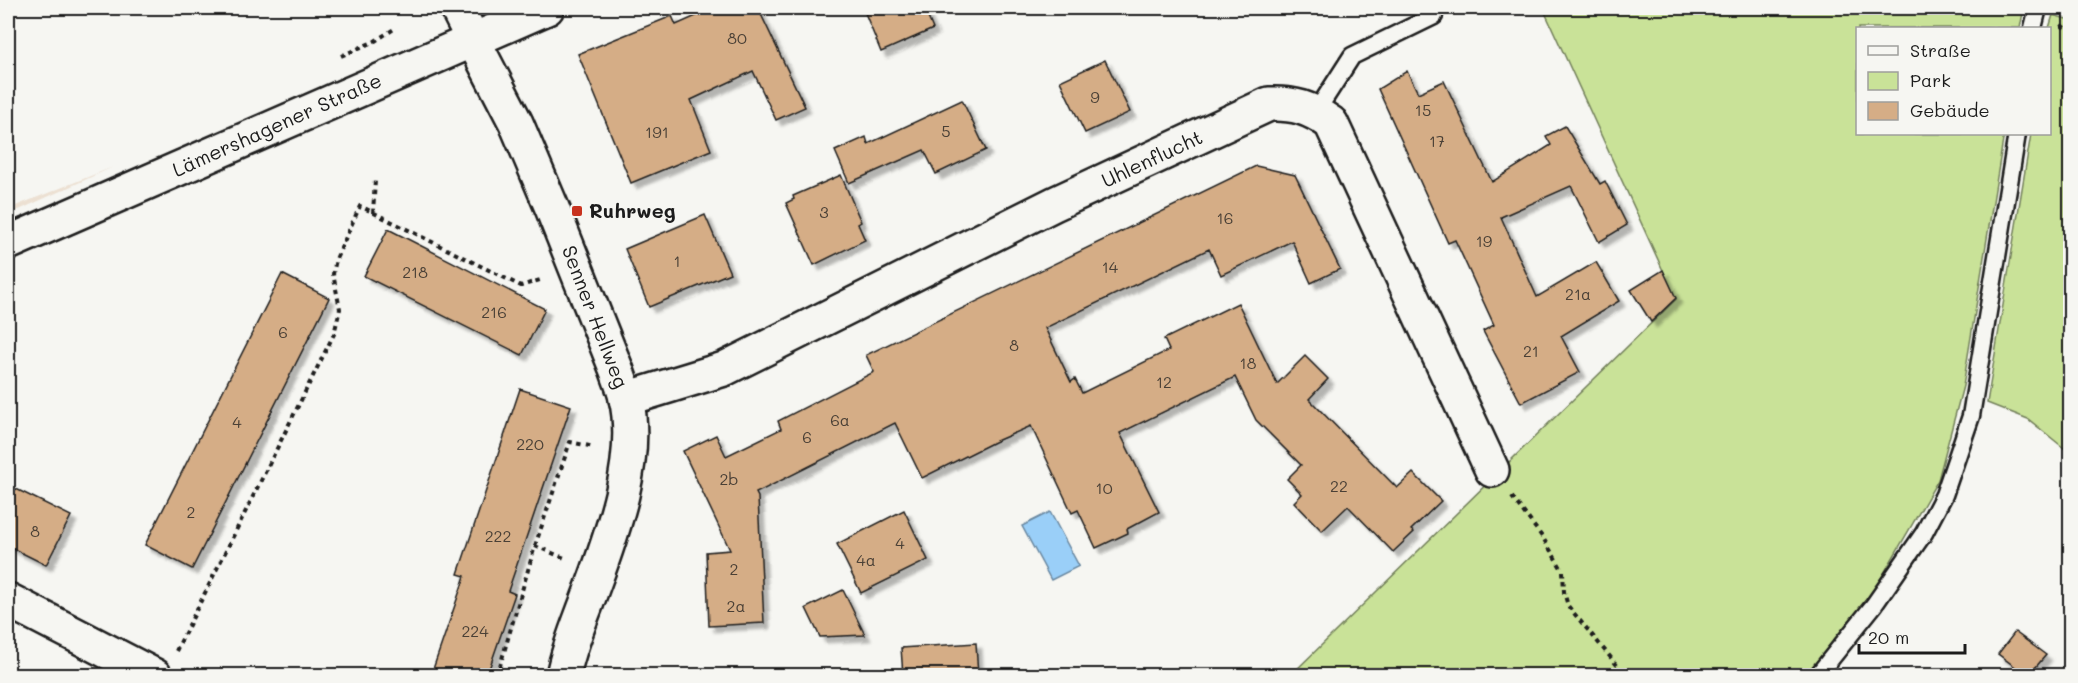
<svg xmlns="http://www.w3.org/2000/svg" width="2078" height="683" viewBox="0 0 2078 683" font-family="Mali,sans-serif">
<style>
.built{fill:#ece0d2}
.green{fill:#c9e298;stroke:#727f5a;stroke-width:1.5}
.water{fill:#9acff8;stroke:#6887a0;stroke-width:1.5}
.building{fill:#d5ad86;stroke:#1c1c1c;stroke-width:1.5;filter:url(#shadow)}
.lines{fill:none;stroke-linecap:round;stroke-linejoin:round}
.lane-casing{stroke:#1c1c1c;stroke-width:21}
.street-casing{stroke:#1c1c1c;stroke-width:38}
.secondary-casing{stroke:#1c1c1c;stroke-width:38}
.path{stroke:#1c1c1c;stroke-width:4;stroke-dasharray:4.5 4.5;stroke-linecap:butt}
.lane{stroke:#f6f6f2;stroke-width:16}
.street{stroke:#f6f6f2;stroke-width:33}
.secondary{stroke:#f6f6f2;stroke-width:33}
.poi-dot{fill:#c8321e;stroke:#f6f6f2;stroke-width:2}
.labels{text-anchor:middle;stroke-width:5;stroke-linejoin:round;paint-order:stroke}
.number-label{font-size:16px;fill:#4a4036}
.street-label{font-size:20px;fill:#1c1c1c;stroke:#f6f6f2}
.poi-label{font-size:20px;font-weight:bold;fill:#1c1c1c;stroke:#f6f6f2;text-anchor:start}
</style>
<defs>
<filter id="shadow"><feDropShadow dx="5.5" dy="5.5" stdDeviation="1.5" flood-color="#0004"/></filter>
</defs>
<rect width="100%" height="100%" fill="#f6f6f2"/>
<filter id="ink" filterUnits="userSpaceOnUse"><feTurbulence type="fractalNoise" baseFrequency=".0167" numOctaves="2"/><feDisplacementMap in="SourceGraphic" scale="12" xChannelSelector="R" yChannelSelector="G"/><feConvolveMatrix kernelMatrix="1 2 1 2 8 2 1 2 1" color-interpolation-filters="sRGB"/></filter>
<g filter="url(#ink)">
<path class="built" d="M113,167L8,215V209Z"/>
<g class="green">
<path d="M1543,8H2024L2020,28H1858V134H2004L1963,386L1938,480L1869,599L1810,675L1290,676L1676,299Z"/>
<path d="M2053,15L2070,20V453L2028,419L1987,403L2031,134H2050L2049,28Z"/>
</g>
<path class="water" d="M1050,512L1079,566L1051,580L1022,526Z"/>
<g class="building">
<path d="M714,8H758L805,107L776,120L753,71L691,100L711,150L631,183L578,54L672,16L676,25Z"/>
<path d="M863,8H924L933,29L881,52Z"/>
<path d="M1105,60L1130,112L1085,133L1060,81Z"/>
<path d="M1407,71L1418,93L1444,81L1492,182L1551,145L1546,136L1565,126L1600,184L1605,181L1627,225L1599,242L1571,186L1501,217L1537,297L1596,262L1619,301L1561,336L1580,372L1521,403L1483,331L1494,325L1455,240L1448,243L1378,89Z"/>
<path d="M962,100L986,150L936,174L924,150L849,183L835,151L866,137L868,144Z"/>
<path d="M1256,166L1295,175L1340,269L1311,283L1292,241L1221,275L1209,249L1045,328L1071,382L1075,379L1082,393L1169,350L1164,339L1238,303L1277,384L1305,356L1328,379L1309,399L1397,488L1413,473L1441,501L1411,530L1414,532L1393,552L1348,506L1322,531L1294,502L1302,494L1287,479L1301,465L1256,420L1235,377L1120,433L1159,512L1127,529L1128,533L1096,548L1078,510L1072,513L1031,426L994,442L922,478L895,423L756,493L758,497L764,623L709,626L706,552L730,550L683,451L716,435L726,456L781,429L778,421L874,372L866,355Z"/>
<path d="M841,175L861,222L858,224L865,240L814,265L786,203L794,199L793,196Z"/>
<path d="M705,215L730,273L649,307L625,249Z"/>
<path d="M388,229L545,309L522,355L364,276Z"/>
<path d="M1663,270L1676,298L1651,322L1631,290Z"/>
<path d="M282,274L329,298L192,569L145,545Z"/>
<path d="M520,389L571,406L508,591L515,594L487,675H431L465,576L458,574Z"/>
<path d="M8,485L71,516L46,565L8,546Z"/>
<path d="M904,510L928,560L861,593L837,544Z"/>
<path d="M843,590L865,635L820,637L806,608Z"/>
<path d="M2015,632L2046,655L2029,675H2026L1998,654Z"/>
<path d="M976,643L978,675H903L901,648Z"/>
</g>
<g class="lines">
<g class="lane-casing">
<g id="lane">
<path d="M2033,28L2038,8"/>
<path d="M1316,112L1352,56L1434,16"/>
<path d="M1817,676L1874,605L1924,533L1944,495L1971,416L2017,134"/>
</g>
</g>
<g class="street-casing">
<g id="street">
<path d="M457,8L473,40"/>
<path d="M626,399L724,369L1054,204L1269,104C1294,103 1310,108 1331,123L1492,470"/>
<path d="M8,600L155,676"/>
</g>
</g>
<g class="secondary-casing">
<g id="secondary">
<path d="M473,40L516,123L552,208L617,371C620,380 624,389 626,398C641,462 609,542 587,602C578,626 568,650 563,676"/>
<path d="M8,243L547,8"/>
</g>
</g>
<g class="path">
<path d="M2061,25L2070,32"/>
<path d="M341,56L375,41L394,29"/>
<path d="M373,213L375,180"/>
<path d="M1512,497L1543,538L1563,571L1564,592L1568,606L1626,676"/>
<path d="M535,546L570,442L594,447"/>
<path d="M176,651L334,334L340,309L333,274L336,259L360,206L521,286L543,279"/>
<path d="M497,676L535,546L567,559"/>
</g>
<use href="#lane" class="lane"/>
<use href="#street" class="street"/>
<use href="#secondary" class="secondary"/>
</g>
</g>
<rect class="poi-dot" x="571" y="205" width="12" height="12" rx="3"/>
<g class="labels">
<g class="number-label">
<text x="737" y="44">80</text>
<text x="1095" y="103">9</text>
<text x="1423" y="116">15</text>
<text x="946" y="137">5</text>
<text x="657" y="138">191</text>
<text x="1437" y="147">17</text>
<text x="824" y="218">3</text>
<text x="1225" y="224">16</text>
<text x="1484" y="247">19</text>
<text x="677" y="267">1</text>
<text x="1110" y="273">14</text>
<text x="415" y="278">218</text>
<text x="1578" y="300">21a</text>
<text x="494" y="318">216</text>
<text x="283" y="338">6</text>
<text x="1014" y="351">8</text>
<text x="1531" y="357">21</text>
<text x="1248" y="369">18</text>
<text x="1164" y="388">12</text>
<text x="840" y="426">6a</text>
<text x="237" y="428">4</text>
<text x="807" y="443">6</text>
<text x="530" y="450">220</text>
<text x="729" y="485">2b</text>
<text x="1339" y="492">22</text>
<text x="1104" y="494">10</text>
<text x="191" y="518">2</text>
<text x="35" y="537">8</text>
<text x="498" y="542">222</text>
<text x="900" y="549">4</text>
<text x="866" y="566">4a</text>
<text x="734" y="575">2</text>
<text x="736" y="612">2a</text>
<text x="475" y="637">224</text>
</g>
<g class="street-label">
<text transform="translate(277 125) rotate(-24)" y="7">Lämershagener Straße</text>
<text transform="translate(1152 159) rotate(-25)" y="7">Uhlenflucht</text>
<text transform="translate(595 317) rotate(69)" y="7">Senner Hellweg</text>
</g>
<g class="poi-label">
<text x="589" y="218">Ruhrweg</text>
</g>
</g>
<rect width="2078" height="683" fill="none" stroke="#f6f6f2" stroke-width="30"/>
<rect x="15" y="15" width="2048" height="653" fill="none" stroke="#1c1c1c" stroke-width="2" filter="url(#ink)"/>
<rect x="1856" y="27" width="195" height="108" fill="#f6f6f2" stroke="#9f9f9c" stroke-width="1.5"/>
<rect x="1868" y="46" width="30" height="9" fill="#f6f6f2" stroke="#9f9f9c" stroke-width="1.5"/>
<text x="1910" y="57" font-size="18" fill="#1c1c1c">Straße</text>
<rect x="1868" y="72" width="30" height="18" fill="#c9e298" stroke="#9f9f9c" stroke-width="1.5"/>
<text x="1910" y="87" font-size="18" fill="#1c1c1c">Park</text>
<rect x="1868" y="102" width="30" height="18" fill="#d5ad86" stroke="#9f9f9c" stroke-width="1.5"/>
<text x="1910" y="117" font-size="18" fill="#1c1c1c">Gebäude</text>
<path d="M1859 644v9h106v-9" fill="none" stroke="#1c1c1c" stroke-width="3"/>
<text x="1868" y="644" font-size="18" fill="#1c1c1c" stroke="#f6f6f2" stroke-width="4.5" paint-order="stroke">20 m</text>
</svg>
